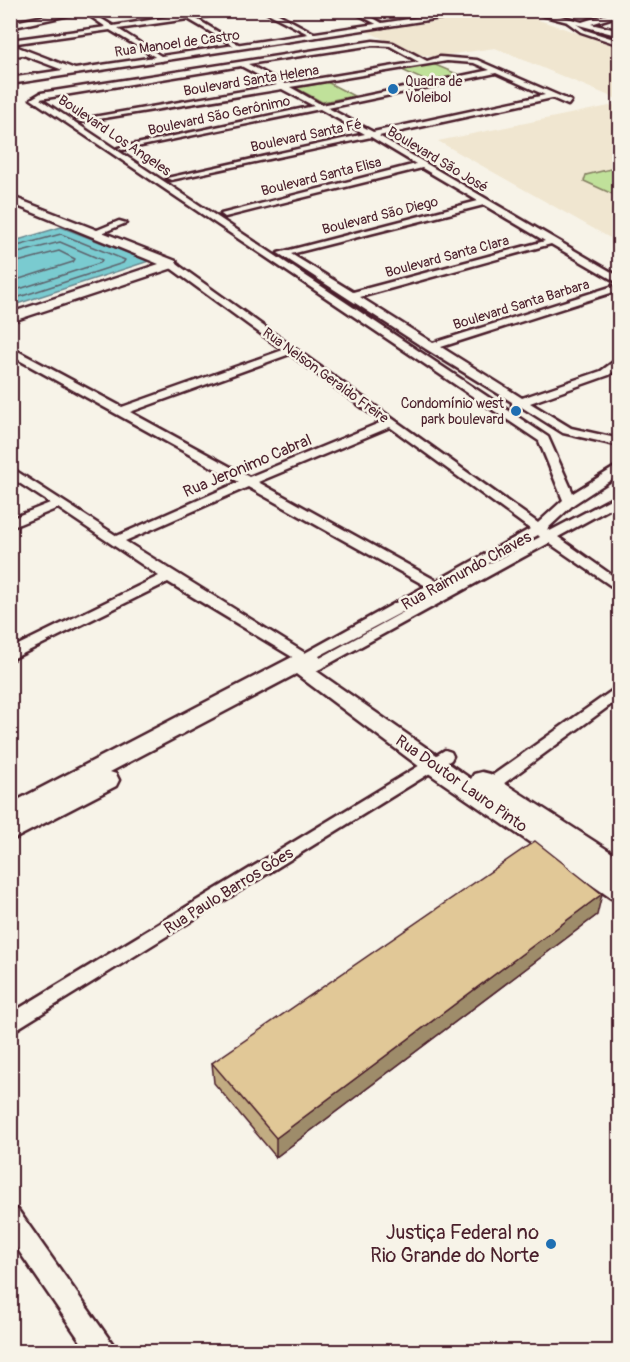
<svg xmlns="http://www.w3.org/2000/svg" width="630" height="1362" viewBox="0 0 630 1362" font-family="Pangolin,sans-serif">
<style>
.built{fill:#f0e6d0}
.green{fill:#c0e19a;stroke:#858062;stroke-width:1.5}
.water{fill:#7acbd0;stroke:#67868e;stroke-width:1.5}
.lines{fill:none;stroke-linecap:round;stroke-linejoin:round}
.shore{stroke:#5d646d;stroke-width:1.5}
.street-casing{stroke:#4a1f2b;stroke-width:5}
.secondary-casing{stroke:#4a1f2b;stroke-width:5}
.street{fill:#f7f3e8;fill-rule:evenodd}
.secondary{fill:#f7f3e8;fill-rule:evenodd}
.wall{fill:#c2ac82;stroke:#4a1f2b;stroke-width:1.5}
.shaded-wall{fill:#9e8c6a;stroke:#4a1f2b;stroke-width:1.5}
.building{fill:#e1c897;stroke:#4a1f2b;stroke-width:1.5}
.poi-dot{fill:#1f6fb2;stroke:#f7f3e8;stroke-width:2}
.labels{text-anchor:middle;stroke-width:5;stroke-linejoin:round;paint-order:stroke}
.far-street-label{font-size:14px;fill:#4a1f2b;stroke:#f7f3e8}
.far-poi-label{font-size:14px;fill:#4a1f2b;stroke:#f7f3e8;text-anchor:start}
.street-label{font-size:16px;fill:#4a1f2b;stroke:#f7f3e8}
.near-poi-label{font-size:20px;fill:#4a1f2b;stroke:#f7f3e8;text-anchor:end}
</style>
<rect width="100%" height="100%" fill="#f7f3e8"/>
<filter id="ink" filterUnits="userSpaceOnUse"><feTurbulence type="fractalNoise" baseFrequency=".0167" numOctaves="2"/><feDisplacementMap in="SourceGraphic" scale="12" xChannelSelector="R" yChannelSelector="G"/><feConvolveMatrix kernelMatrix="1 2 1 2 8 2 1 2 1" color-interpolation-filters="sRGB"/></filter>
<g filter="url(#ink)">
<g class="built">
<path d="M512,11L619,47V100L495,48L432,57L412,53L367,31Z"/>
<path d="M619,104V243L438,141Z"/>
</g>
<g class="green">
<path d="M433,64L462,76L430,83L402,70Z"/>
<path d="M327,82L354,96L322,102L296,88Z"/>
<path d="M619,167V197L584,181L586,175Z"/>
</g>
<path class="water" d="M61,227L149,261L11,306V242Z"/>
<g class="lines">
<g class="shore">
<path d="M10,248L61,234L125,260L123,263L10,300"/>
<path d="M10,255L60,242L102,260L100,263L10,292"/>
<path d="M10,264L59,251L75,259L73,262L10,282"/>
</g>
<g class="street-casing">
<g id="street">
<path d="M81,10H87L113,26L187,14L244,10L195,18L243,47L238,48L188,19L118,29L164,58L162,61L110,30L10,44V40L106,27Z"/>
<path d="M262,10H271L319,36L314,37Z"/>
<path d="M350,10H359L387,26L382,27Z"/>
<path d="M569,19L585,30L620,41V45L581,32L567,22Z"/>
<path d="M373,41L393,43L427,61L440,57L477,60L571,101L568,105L552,98L379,136L620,277V284L551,244L360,297L433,343L620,284V290L441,347L522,398L601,371L620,357V366L609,375L530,403L571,428L620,439V446L563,433L520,406H512V402L426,349L278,253L478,201L422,168L225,217L221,214L416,164L371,137L171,180L167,178L365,134L320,109L122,150L118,148L314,106L282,89L80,122L76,120L277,85L241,66L40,99L548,437L573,493L620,464V474L574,504L547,529L550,531L620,494V503L558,537L620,581V592L549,543L316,671L309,666L311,663L438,593L304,664L168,582L10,660V649L159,576L58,508L10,528V519L50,503L10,477V467L117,536L239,482L10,355V347L122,407L283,350L168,266V262H174L538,523L563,500L539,441L31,99L41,93ZM373,45L390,46L419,62L285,84L248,64ZM447,61L474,63L490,70L322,105L290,87ZM496,73L545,95L373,132L328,108ZM484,205L545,241L353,292L291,254ZM290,354L382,422L249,477L130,412ZM390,427L530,529L437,581L258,482ZM248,487L426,586L305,653L125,541ZM538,535L540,537L447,586Z"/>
<path d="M27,52V54L10,57V53Z"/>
<path d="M119,221L126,223L97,235L90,233Z"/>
<path d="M620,685V698L488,795H476L474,791L476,787Z"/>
<path d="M445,750L451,752L453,756L451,760L10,1033V1014Z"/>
<path d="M10,1207L18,1210L112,1343L115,1352H88L10,1238Z"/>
</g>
</g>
<g class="secondary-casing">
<g id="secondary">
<path d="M73,10H92L10,28V23Z"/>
<path d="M469,10H493L10,84V78L63,70L10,50V44L75,69Z"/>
<path d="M523,10H539L582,22L620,10V15L591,24L620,31V36Z"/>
<path d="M10,196L176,261L178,264L176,267L10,322V313L159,264L10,203Z"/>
<path d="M300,653L318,655L325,663L322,668L315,670L471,779L474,774L482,772L490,774L620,858V901L611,898L424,770L296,674L110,772L116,774L119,780L116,786L10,841V804Z"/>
</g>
</g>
<use href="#street" class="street"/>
<use href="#secondary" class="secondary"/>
</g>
<path class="wall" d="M597,915L276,1157L214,1083L212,1063Z"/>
<path class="shaded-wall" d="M602,894L597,915L276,1157V1138Z"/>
<path class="building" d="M535,841L602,894L276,1138L212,1063Z"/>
</g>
<g class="poi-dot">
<circle cx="393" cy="89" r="6"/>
<circle cx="516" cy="411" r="6"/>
<circle cx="551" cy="1244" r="6"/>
</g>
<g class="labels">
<g class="far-street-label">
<text transform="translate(177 43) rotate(-8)" y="5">Rua Manoel de Castro</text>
<text transform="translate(251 80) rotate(-9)" y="5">Boulevard Santa Helena</text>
<text transform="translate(219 115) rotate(-12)" y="5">Boulevard São Gerônimo</text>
<text transform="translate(115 135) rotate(34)" y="5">Boulevard Los Angeles</text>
<text transform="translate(306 135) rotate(-12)" y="5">Boulevard Santa Fé</text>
<text transform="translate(438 159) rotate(31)" y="5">Boulevard São José</text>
<text transform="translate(321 176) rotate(-14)" y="5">Boulevard Santa Elisa</text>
<text transform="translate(380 215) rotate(-14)" y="5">Boulevard São Diego</text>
<text transform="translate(447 256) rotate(-15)" y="5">Boulevard Santa Clara</text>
<text transform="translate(521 304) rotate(-17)" y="5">Boulevard Santa Barbara</text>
<text transform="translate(326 375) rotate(36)" y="5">Rua Nelson Geraldo Freire</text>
</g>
<g class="far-poi-label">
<text x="405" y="86">Quadra de<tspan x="405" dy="16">Voleibol</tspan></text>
<text x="504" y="408" text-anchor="end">Condomínio west<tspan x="504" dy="16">park boulevard</tspan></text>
</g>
<g class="street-label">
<text transform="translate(247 465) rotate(-23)" y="6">Rua Jeronimo Cabral</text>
<text transform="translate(466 570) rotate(-29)" y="6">Rua Raimundo Chaves</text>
<text transform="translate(462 783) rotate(35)" y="6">Rua Doutor Lauro Pinto</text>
<text transform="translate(228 890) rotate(-32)" y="6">Rua Paulo Barros Góes</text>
</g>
<g class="near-poi-label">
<text x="539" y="1239">Justiça Federal no<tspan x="539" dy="23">Rio Grande do Norte</tspan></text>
</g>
</g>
<rect width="630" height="1362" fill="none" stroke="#f7f3e8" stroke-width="36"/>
<rect x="18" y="18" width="594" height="1326" fill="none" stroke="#4a1f2b" stroke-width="2" filter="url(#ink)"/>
</svg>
